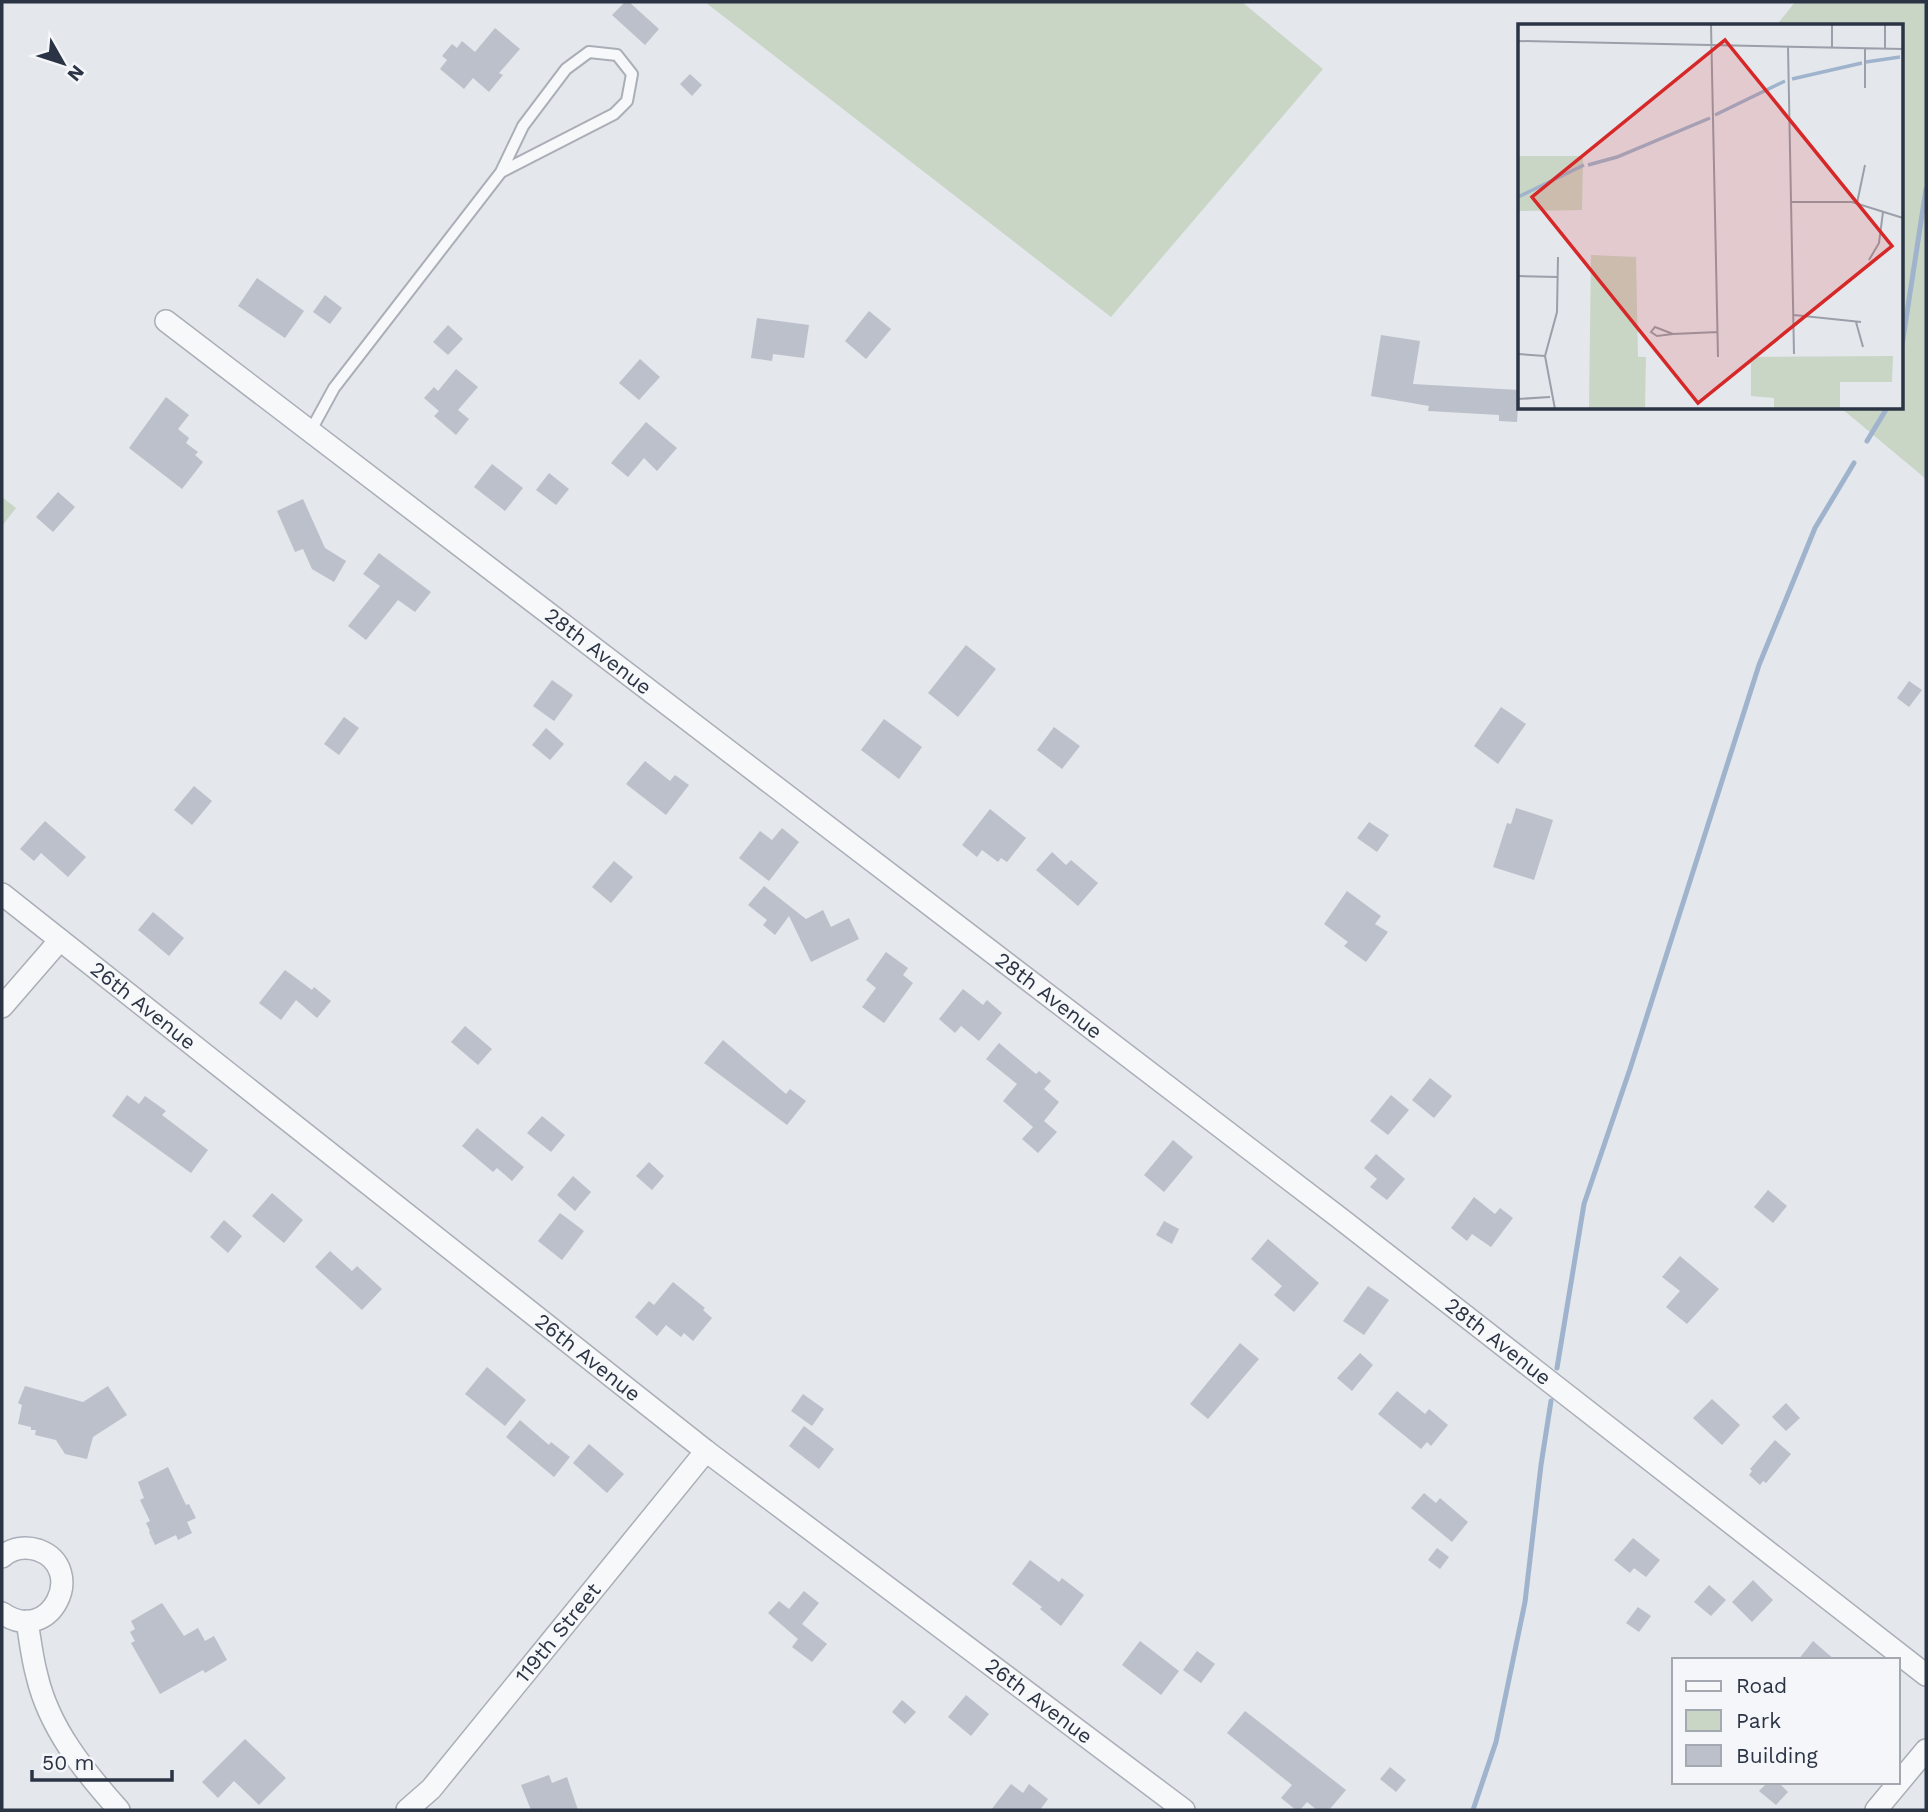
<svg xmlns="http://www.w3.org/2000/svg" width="1928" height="1812" viewBox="0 0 1928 1812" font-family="'Work Sans',sans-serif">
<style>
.green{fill:#c9d6c5}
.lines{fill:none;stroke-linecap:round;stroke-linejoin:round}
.stream{stroke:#9fb4cc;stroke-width:5}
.building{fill:#bbc0ca}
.lane-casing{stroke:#a9aeb7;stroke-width:14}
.street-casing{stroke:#a9aeb7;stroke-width:24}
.lane{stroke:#f7f8fa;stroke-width:10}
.street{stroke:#f7f8fa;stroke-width:21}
.labels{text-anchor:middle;stroke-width:5;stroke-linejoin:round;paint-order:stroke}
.street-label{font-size:21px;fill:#2b3445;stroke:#f4f6f9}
.inset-river{fill:none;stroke:#9fb4cc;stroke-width:3.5}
.inset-road{fill:none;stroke:#9a9fa9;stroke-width:2}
.view{fill:#d62828;fill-opacity:0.15;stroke:#d62828;stroke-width:3.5}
.inset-edge{fill:none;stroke:#2b3445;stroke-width:3.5}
</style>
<rect width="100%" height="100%" fill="#e4e7ec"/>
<g class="green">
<path d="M705,2H1242L1323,69L1111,317Z"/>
<path d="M1795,2H1926V479L1841,408H1902V26H1776Z"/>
<path d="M2,497L16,508L2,526Z"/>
</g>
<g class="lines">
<g class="stream">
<path d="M1902,345L1926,189"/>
<path d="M1867,441L1887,408"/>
<path d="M1557,1368L1584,1204L1630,1069L1759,665L1815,528L1854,463"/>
<path d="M1473,1810L1496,1742L1525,1602L1541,1465L1551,1401"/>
</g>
</g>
<g class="building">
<path d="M625,2H629L659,29L645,45L612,15Z"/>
<path d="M495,28L520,49L499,73L503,75L489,92L473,78L464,89L440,69L447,60L442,56L452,44L457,48L462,41L475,52Z"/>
<path d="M690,74L702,85L692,96L680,84Z"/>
<path d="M257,278L304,311L285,338L238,306Z"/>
<path d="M325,295L342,308L330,324L313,312Z"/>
<path d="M869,311L891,329L866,359L845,341Z"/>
<path d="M757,318L809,325L804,358L773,354L772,361L751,358Z"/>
<path d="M448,325L463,339L448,355L433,342Z"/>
<path d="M1381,335L1420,341L1413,384L1519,390L1517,422L1499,421V415L1428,411L1429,406L1371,396Z"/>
<path d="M640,359L660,377L639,400L619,383Z"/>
<path d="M456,369L478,387L458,410L469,419L456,435L434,416L439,411L424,398L434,387L438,391Z"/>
<path d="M166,397L189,415L178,429L189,438L186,443L198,452L195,455L203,462L182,489L129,448Z"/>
<path d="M646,422L677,448L657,471L644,458L628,477L611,463Z"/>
<path d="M492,464L523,488L505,511L474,487Z"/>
<path d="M549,473L569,489L556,505L536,490Z"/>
<path d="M58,492L75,507L53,532L36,517Z"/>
<path d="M303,499L325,548L346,561L334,582L312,569L303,549L295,552L277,511Z"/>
<path d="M379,553L431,592L415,612L398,600L366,640L348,626L380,586L363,574Z"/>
<path d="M966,645L996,669L958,717L928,693Z"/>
<path d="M552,680L573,695L554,721L533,706Z"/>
<path d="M1909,681L1922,690L1909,707L1897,698Z"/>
<path d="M1501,707L1526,724L1498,764L1474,746Z"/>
<path d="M344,717L359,728L339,755L324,744Z"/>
<path d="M884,719L922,747L899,779L861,750Z"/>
<path d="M1054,727L1080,746L1062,769L1037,750Z"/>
<path d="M546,728L564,744L550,760L532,745Z"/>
<path d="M645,761L670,781L675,775L689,785L666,815L626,784Z"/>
<path d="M194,786L212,801L192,825L174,810Z"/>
<path d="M1516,808L1553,820L1534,880L1493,867L1507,823L1511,824Z"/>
<path d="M990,809L1026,838L1007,862L1001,858L998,862L982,850L977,857L962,845Z"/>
<path d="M45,821L86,857L68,877L41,853L34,861L20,849Z"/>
<path d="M1369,822L1389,835L1377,852L1357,838Z"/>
<path d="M782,828L799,842L769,881L739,858L760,831L772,840Z"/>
<path d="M1052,852L1066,865L1071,860L1098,883L1078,906L1036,870Z"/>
<path d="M614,861L633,877L611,903L592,887Z"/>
<path d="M764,886L806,919L823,910L831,927L849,918L859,939L811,962L789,916L775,935L763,925L767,920L748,905Z"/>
<path d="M1347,891L1381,916L1375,924L1388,932L1366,962L1344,946L1348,942L1324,924Z"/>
<path d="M153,912L184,938L169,956L138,930Z"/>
<path d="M886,952L908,968L903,975L913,983L884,1023L862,1007L876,988L866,980Z"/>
<path d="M285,970L312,990L314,987L331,1001L317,1018L296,1000L281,1020L259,1003Z"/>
<path d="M963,989L983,1005L987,1000L1002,1013L979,1041L961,1026L955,1033L939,1019Z"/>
<path d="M465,1026L492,1049L478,1065L451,1042Z"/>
<path d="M723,1040L786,1094L790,1089L806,1101L787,1125L704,1063Z"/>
<path d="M999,1043L1036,1074L1039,1071L1051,1081L1044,1089L1059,1102L1044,1121L1057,1132L1038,1153L1022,1139L1033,1127L1003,1101L1017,1084L986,1059Z"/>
<path d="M1430,1078L1452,1096L1434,1118L1412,1100Z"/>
<path d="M127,1095L139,1104L145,1096L166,1111L162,1115L208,1150L191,1173L112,1116Z"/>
<path d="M1391,1095L1409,1110L1388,1135L1370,1121Z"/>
<path d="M542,1116L565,1135L551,1152L527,1133Z"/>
<path d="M477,1128L524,1167L512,1181L497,1168L493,1172L462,1146Z"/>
<path d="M1173,1140L1193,1157L1164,1192L1144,1175Z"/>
<path d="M1376,1154L1405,1179L1387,1200L1370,1187L1377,1179L1364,1168Z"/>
<path d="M649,1162L664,1176L652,1190L636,1176Z"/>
<path d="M573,1176L591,1192L575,1211L557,1195Z"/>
<path d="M1768,1190L1787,1206L1773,1223L1754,1207Z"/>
<path d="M272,1193L303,1220L284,1243L252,1216Z"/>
<path d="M1474,1197L1495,1214L1500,1208L1513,1218L1491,1247L1472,1234L1467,1241L1451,1228Z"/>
<path d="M560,1213L584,1231L562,1260L538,1241Z"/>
<path d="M224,1220L242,1236L228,1253L210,1237Z"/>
<path d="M1164,1221L1179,1229L1172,1244L1156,1235Z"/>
<path d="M1268,1239L1319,1283L1294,1312L1274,1295L1282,1286L1251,1259Z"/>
<path d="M330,1251L352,1271L357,1266L382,1289L362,1310L315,1267Z"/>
<path d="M1680,1256L1719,1289L1687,1324L1666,1307L1680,1291L1662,1277Z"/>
<path d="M673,1282L705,1308L703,1310L712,1318L693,1341L684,1333L681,1337L666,1325L657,1336L635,1317L649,1301L654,1305Z"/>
<path d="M1368,1286L1389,1300L1364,1335L1343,1321Z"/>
<path d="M1240,1343L1259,1359L1208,1419L1190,1404Z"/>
<path d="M1360,1353L1373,1365L1352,1391L1337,1378Z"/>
<path d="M487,1367L526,1400L505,1426L465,1394Z"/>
<path d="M25,1386L83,1402L108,1386L127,1415L93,1437L87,1459L65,1454L56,1440L35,1435L36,1430H31V1427L18,1424L22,1405L18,1403Z"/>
<path d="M1397,1391L1425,1414L1429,1409L1448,1425L1431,1446L1427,1442L1421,1449L1378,1414Z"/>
<path d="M803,1394L824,1409L812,1426L791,1411Z"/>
<path d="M1712,1399L1740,1425L1722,1445L1693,1418Z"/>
<path d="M1786,1403L1800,1418L1786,1431L1772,1417Z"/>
<path d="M520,1420L549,1445L551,1442L570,1457L554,1477L506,1437Z"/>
<path d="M804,1426L834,1449L819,1469L789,1446Z"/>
<path d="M1775,1440L1791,1454L1766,1483L1763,1481L1760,1485L1749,1475L1752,1471L1750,1469Z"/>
<path d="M589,1444L624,1474L607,1493L573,1463Z"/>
<path d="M168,1467L186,1505L189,1504L196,1518L187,1522L192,1533L178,1540L176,1535L155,1545L149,1532L150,1531L146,1523L150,1521L140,1500L144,1498L138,1482Z"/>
<path d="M1424,1493L1436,1503L1440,1498L1468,1522L1452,1542L1411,1508Z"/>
<path d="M1633,1538L1660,1560L1646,1577L1634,1568L1630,1573L1614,1560Z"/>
<path d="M1437,1548L1449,1557L1440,1569L1428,1560Z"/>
<path d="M1030,1560L1059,1582L1062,1578L1084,1595L1061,1626L1040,1609L1042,1607L1012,1584Z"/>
<path d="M1753,1580L1773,1600L1752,1622L1732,1602Z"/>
<path d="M1709,1585L1726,1600L1711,1616L1694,1602Z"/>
<path d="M804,1591L819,1603L802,1624L827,1644L812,1662L792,1647L798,1639L768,1613L779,1601L789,1609Z"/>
<path d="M162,1603L184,1636L198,1628L205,1641L214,1636L227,1660L205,1673L203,1670L160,1694L131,1643L135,1641L130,1632L135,1629L131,1621Z"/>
<path d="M1638,1607L1651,1616L1639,1632L1626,1623Z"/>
<path d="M1140,1641L1179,1671L1161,1695L1122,1665Z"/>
<path d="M1813,1641L1835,1660H1798Z"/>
<path d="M1197,1651L1215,1664L1201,1683L1183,1670Z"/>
<path d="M966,1695L989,1714L971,1736L948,1717Z"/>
<path d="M902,1700L916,1712L905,1724L892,1712Z"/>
<path d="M1245,1711L1346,1790L1329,1810H1317L1307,1802L1300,1810H1296L1281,1798L1292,1785L1227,1733Z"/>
<path d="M245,1739L286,1778L259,1805L234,1781L218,1798L202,1782Z"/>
<path d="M1390,1767L1406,1780L1396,1792L1380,1779Z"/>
<path d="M549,1775L552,1783L567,1777L578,1810H531L521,1785Z"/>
<path d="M1768,1782H1778L1788,1792L1776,1805L1759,1791Z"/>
<path d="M1011,1784L1023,1793L1029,1784L1048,1799L1040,1810H991Z"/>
</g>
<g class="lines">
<g class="lane-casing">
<path id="lane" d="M310,432L334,388L501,172L614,114L627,101L632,74L617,55L589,52L566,69L523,126L501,172"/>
</g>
<g class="street-casing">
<g id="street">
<path id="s1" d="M166,321L1341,1219L1926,1675"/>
<path id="s2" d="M2,894L706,1451L1184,1810"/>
<path d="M2,1007L60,940"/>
<path d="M2,1557C12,1548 25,1546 38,1550C88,1568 51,1647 2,1613"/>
<path d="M27,1621C30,1639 32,1658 37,1676C49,1728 84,1771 119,1810"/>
<path id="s3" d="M407,1810L431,1789L706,1451"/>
<path d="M1876,1810L1926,1750"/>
</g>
</g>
<use href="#lane" class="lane"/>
<use href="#street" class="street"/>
</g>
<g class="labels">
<g class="street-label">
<text dy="7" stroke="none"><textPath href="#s1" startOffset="544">28th Avenue</textPath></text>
<text dy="7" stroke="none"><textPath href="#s1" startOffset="1111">28th Avenue</textPath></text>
<text dy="7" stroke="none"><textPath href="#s2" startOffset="180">26th Avenue</textPath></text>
<text dy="7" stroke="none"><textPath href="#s1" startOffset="1678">28th Avenue</textPath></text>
<text dy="7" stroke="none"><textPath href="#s2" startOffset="747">26th Avenue</textPath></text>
<text dy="7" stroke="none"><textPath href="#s3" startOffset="233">119th Street</textPath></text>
<text dy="7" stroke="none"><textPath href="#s2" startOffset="1314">26th Avenue</textPath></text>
</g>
</g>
<g transform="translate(1518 24)">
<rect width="385" height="385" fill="#e4e7ec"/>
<path d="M0,132H65L64,186L0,187ZM73,231L118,233L120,333H128L127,385H71ZM375,332L374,358H322V385H256V374L233,372V333Z" fill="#c9d6c5"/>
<path class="inset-river" d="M348,38L382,33M274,55L344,39M197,91L267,57M70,141L99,133L192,94M0,173L66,141"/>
<path class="inset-road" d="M193,0L200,333M314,0V23M0,17L385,25M270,23L276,330M347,24V64M367,24V0M274,178H334L385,194M339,179L347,141M351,236L361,219L365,188M0,252L40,253M276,291L343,298M338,298L345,323M155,310L139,312L133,308L137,303L155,310L200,308M0,330L27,332M0,375L32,373M37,385L27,332L39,288L40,233"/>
<path class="view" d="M207,16L374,222L180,379L14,173Z"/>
<rect width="385" height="385" class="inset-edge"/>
</g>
<rect width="1928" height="1812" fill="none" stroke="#2b3445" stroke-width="7"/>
<rect x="1672" y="1658" width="228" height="126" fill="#f4f6f9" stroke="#a4a8b1" stroke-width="2"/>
<rect x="1686" y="1681" width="35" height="10" fill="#f7f8fa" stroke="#a4a8b1" stroke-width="2"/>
<text x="1736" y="1693" font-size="21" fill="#2b3445">Road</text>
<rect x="1686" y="1710" width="35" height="21" fill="#c9d6c5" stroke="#a4a8b1" stroke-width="2"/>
<text x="1736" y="1728" font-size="21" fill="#2b3445">Park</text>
<rect x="1686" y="1745" width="35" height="21" fill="#bbc0ca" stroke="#a4a8b1" stroke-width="2"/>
<text x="1736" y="1763" font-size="21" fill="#2b3445">Building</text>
<g transform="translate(63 63) rotate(129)" stroke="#f4f6f9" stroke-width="5" paint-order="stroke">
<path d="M0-5L12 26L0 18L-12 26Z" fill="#2b3445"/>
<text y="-10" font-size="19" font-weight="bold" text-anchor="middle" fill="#2b3445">N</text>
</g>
<path d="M32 1770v10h140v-10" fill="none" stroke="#2b3445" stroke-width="3.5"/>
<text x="42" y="1770" font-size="21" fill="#2b3445" stroke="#f4f6f9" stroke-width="5" paint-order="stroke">50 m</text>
</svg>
